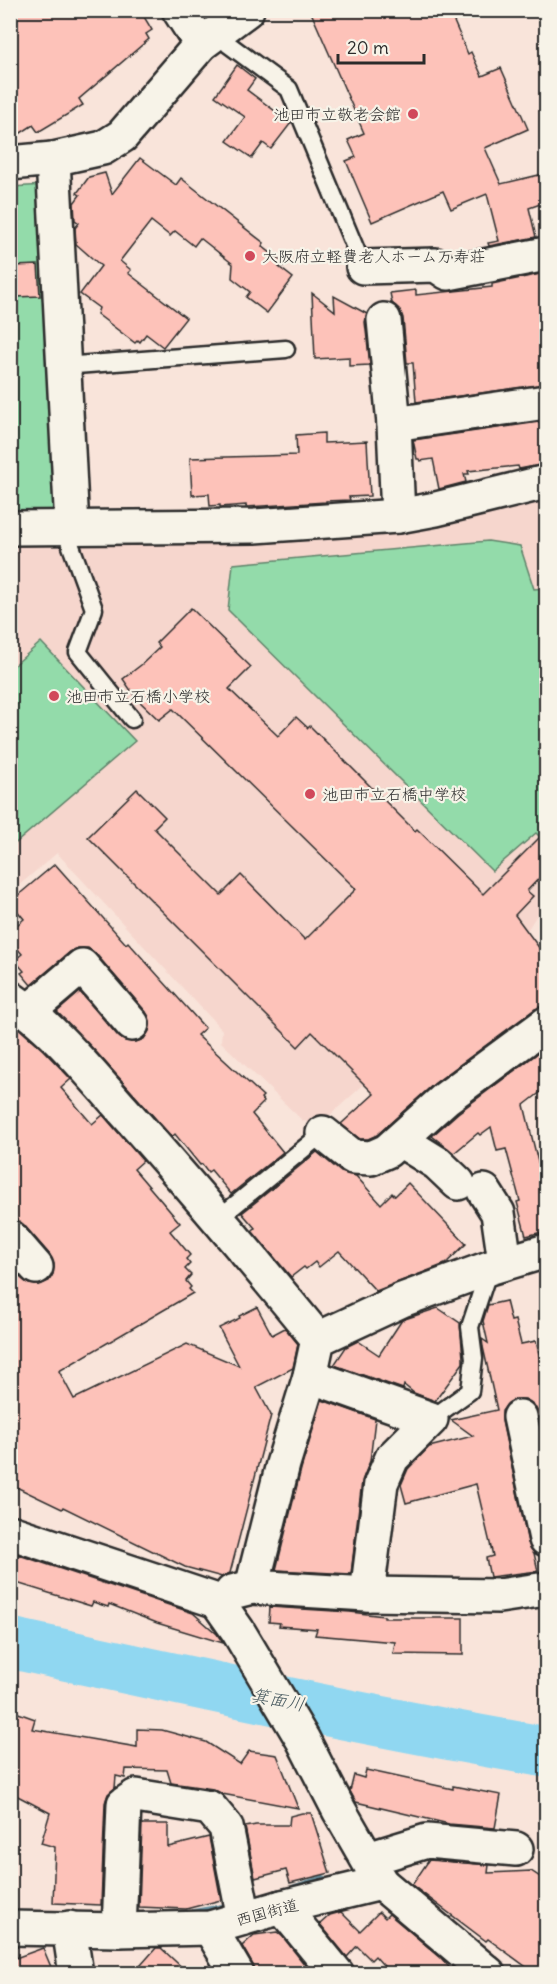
<svg xmlns="http://www.w3.org/2000/svg" width="557" height="1984" viewBox="0 0 557 1984" font-family="Delius,'Klee One',sans-serif">
<style>
.built{fill:#f6d6cd}
.green{fill:#93dbaa;stroke:#5f836a;stroke-width:1.5}
.lines{fill:none;stroke-linecap:round;stroke-linejoin:round}
.stream{stroke:#6892a2;stroke-width:8}
.river{stroke:#90d7f1;stroke-width:51}
.building{fill:#fdc2b9;stroke:#2b2b2b;stroke-width:1.5}
.lane-casing{stroke:#2b2b2b;stroke-width:21}
.street-casing{stroke:#2b2b2b;stroke-width:38}
.secondary-casing{stroke:#2b2b2b;stroke-width:38}
.lane{stroke:#f7f3e8;stroke-width:16}
.street{stroke:#f7f3e8;stroke-width:33}
.secondary{stroke:#f7f3e8;stroke-width:33}
.poi-dot{fill:#d1495b;stroke:#f7f3e8;stroke-width:2}
.labels{text-anchor:middle;stroke-width:4.5;stroke-linejoin:round;paint-order:stroke}
.poi-label{font-size:16px;fill:#2b2b2b;stroke:#f7f3e8;text-anchor:start}
.street-label{font-size:16px;fill:#2b2b2b;stroke:#f7f3e8}
.water-label{font-size:18px;font-style:italic;fill:#44565c;stroke:#f7f3e8}
</style>
<rect width="100%" height="100%" fill="#f9e4da"/>
<filter id="ink" filterUnits="userSpaceOnUse"><feTurbulence type="fractalNoise" baseFrequency=".0167" numOctaves="2"/><feDisplacementMap in="SourceGraphic" scale="12" xChannelSelector="R" yChannelSelector="G"/><feConvolveMatrix kernelMatrix="1 2 1 2 8 2 1 2 1" color-interpolation-filters="sRGB"/></filter>
<g filter="url(#ink)">
<path class="built" d="M546,491V900L525,934L484,976L319,1125L303,1121L221,1042L222,1030L57,853L11,892V539Z"/>
<g class="green">
<path d="M45,185L62,499L51,520L11,521L10,187Z"/>
<path d="M488,541L520,546L534,589L546,588V843L536,833L492,871L228,610L233,564Z"/>
<path d="M41,642L135,741L11,847V668Z"/>
</g>
<g class="lines">
<g class="stream">
<path d="M295,1888L323,1879"/>
<path d="M194,1913L223,1908"/>
</g>
<path class="river" d="M10,1643C189,1682 367,1721 546,1752"/>
</g>
<g class="building">
<path d="M10,10H140L152,30L146,34L149,39L79,99L83,105L38,132L33,125L10,140Z"/>
<path d="M310,10H449L468,54L471,52L482,76L501,68L528,129L485,148L501,184L539,175L546,202L529,208L536,237L489,246L488,243L499,241L487,194L451,209L443,191L372,222L346,161L356,157L348,140L364,133Z"/>
<path d="M237,65L255,79L247,90L291,123L271,149L263,143L252,158L227,141L245,117L215,96Z"/>
<path d="M140,158L176,185L181,178L264,243L262,246L286,265L279,267L293,278L267,313L246,297L250,292L232,278L233,264L200,238L194,246L175,231L170,236L151,221L120,261L131,270L128,273L186,318L163,347L146,334L140,342L138,340L135,343L97,314L99,308L80,294L101,266L76,244L75,228L79,223L75,220L74,203L80,195L77,193L89,177L105,173L112,194Z"/>
<path d="M38,265L40,296L16,297L15,266Z"/>
<path d="M545,273L546,384L416,402L413,363H407L403,318L400,310L392,303L390,293L416,290V295L492,287V284Z"/>
<path d="M312,293L335,311L334,296L367,314L365,322L370,365L349,366V357L315,359Z"/>
<path d="M546,421V464L519,469L518,466L468,471L469,474H464L466,482L439,489L433,459L420,461L419,459H417L413,440Z"/>
<path d="M324,433V443L367,441L370,496L349,497L350,500L326,501V502L246,507V505L220,507V505L210,506L209,494L192,495L190,458L297,455L296,435Z"/>
<path d="M191,608L251,667L229,689L278,736L296,717L308,728L310,726L415,831L417,829L483,894L546,831V871L527,891L533,896L515,915L546,957V1006L535,1009L435,1083L377,1135L368,1139H360L341,1124L374,1094L312,1032L298,1047L88,837L137,789L165,817L154,828L221,895L241,875L305,940L356,889L173,709L159,720L136,698L123,679L141,665L160,647L156,643Z"/>
<path d="M55,864L126,944L128,942L205,1028L197,1035L263,1096L261,1098L264,1102L252,1114L283,1152L231,1194L211,1170L208,1172L202,1164L200,1165L175,1134L172,1137L97,1053L57,1012L80,992L118,1036L125,1041L136,1042L144,1039L149,1031L150,1021L146,1012L96,954L88,948H78L70,952L31,985L21,973L24,971L17,963L18,961L16,959L22,954L10,940V931L24,919L10,902Z"/>
<path d="M16,1026L43,1050L71,1079L61,1088L92,1124L103,1115L143,1161L134,1169L180,1223L170,1231L190,1255L186,1259L190,1264L185,1269L191,1275L186,1281L191,1287L189,1289L193,1293L59,1371L74,1399L187,1344L239,1366L219,1328L240,1318L239,1316L257,1307L272,1335L285,1328L298,1344L293,1368L256,1387L271,1415L230,1573L222,1577L185,1567L63,1507L62,1509L10,1484V1266L22,1279L29,1284L39,1285L49,1281L53,1274L54,1264L50,1255L24,1225L17,1220L10,1218V1031Z"/>
<path d="M546,1047V1088L524,1105L538,1162H542L546,1178V1231L526,1236L517,1202L520,1201L506,1149L497,1151L491,1127L480,1135L478,1133L454,1153L432,1136L458,1113Z"/>
<path d="M317,1152L341,1172L356,1176L381,1204L392,1193L395,1196L408,1183L466,1244L445,1264L376,1291L339,1251L319,1267L315,1262L306,1269L304,1267L291,1277L252,1231L255,1228L242,1213Z"/>
<path d="M506,1301L511,1321L515,1320L521,1344L536,1341L546,1385V1451L538,1413L534,1405L525,1399H516L508,1403L502,1411V1421L528,1543L534,1553L538,1571L490,1577L486,1558L493,1556L476,1484L406,1503L401,1485L408,1469L429,1447L473,1436L451,1420L497,1410L483,1347L482,1339L488,1343L483,1321L488,1305Z"/>
<path d="M438,1308L460,1323L463,1358V1363L435,1401L414,1393L404,1385L403,1389L334,1365L346,1347L358,1341L379,1355L402,1320Z"/>
<path d="M322,1400L375,1419L370,1461L362,1481L351,1574L276,1570L301,1469Z"/>
<path d="M10,1552L193,1613L217,1634L223,1643L157,1623L109,1604L108,1607L93,1602L91,1606L10,1581Z"/>
<path d="M270,1607L350,1612L384,1616V1618H463V1655L393,1654L395,1642L315,1635L317,1629L279,1626L280,1623L269,1622Z"/>
<path d="M10,1710L35,1719L32,1729L137,1747V1729L162,1730L206,1742L240,1764L249,1751L277,1755L298,1808L222,1794L213,1789L171,1783L167,1770L126,1769L125,1778L116,1776L115,1788L108,1794L105,1803L101,1905L53,1903L55,1847L41,1843L50,1813L10,1792Z"/>
<path d="M366,1770L453,1789V1786L501,1795L495,1828L449,1824L356,1802L350,1791L354,1775L364,1778Z"/>
<path d="M302,1813H311L330,1873L290,1883L286,1870L255,1878L245,1827L256,1825H289L290,1816Z"/>
<path d="M142,1824H168V1847L209,1837L221,1900L186,1909L139,1907Z"/>
<path d="M429,1860L489,1865L488,1873L531,1871L546,1881V1974H536L488,1939L486,1941L412,1885Z"/>
<path d="M341,1912L360,1931L379,1912L385,1918L389,1914L441,1958L455,1974H391L375,1956L371,1960L357,1946L347,1957L320,1924L330,1915Z"/>
<path d="M277,1932L283,1937L312,1974H256L253,1965L242,1946L254,1935Z"/>
<path d="M43,1948L54,1974H10V1960Z"/>
<path d="M156,1948H161L189,1974H133Z"/>
</g>
<g class="lines">
<g class="lane-casing">
<g id="lane">
<path d="M228,44L289,89L363,267"/>
<path d="M63,366L286,349"/>
<path d="M64,527L94,609L78,652L132,719"/>
<path d="M219,1218L323,1133"/>
<path d="M431,1419L470,1391L474,1358L470,1327L489,1269"/>
</g>
</g>
<g class="street-casing">
<g id="street">
<path d="M179,10L201,44"/>
<path d="M53,159L72,527"/>
<path d="M10,163L53,159L103,148L122,136L201,44L247,10"/>
<path d="M363,267L436,265L448,273L546,254"/>
<path d="M384,320L394,424L398,516"/>
<path d="M394,424L546,402"/>
<path d="M10,528L255,526L398,516L436,509L546,482"/>
<path d="M10,998C53,1027 89,1072 123,1110C190,1185 254,1261 318,1339"/>
<path d="M29,1011L82,966L132,1024"/>
<path d="M323,1133L353,1157L371,1158L387,1151L446,1098L546,1024"/>
<path d="M400,1140L437,1163L458,1183"/>
<path d="M484,1191L498,1213L505,1262"/>
<path d="M10,1237L36,1267"/>
<path d="M310,1376L431,1419L392,1458L381,1483L367,1594"/>
<path d="M520,1417L546,1539"/>
<path d="M10,1532L217,1601L238,1631L303,1740L339,1810L381,1883L282,1907L210,1928L119,1930L10,1928"/>
<path d="M252,1587L283,1464L310,1376L318,1339L402,1300L489,1268L546,1251"/>
<path d="M232,1592L252,1587L367,1594L499,1596L546,1589"/>
<path d="M368,1859L427,1841L516,1849"/>
<path d="M282,1907L337,1974"/>
<path d="M69,1928L76,1974"/>
<path d="M210,1928L237,1974"/>
<path d="M119,1930L124,1804L136,1796L210,1808L226,1827L244,1918"/>
</g>
</g>
<g class="secondary-casing">
<path id="secondary" d="M381,1883L489,1974"/>
</g>
<use href="#lane" class="lane"/>
<use href="#street" class="street"/>
<use href="#secondary" class="secondary"/>
</g>
</g>
<g class="poi-dot">
<circle cx="413" cy="114" r="6"/>
<circle cx="250" cy="256" r="6"/>
<circle cx="54" cy="696" r="6"/>
<circle cx="310" cy="794" r="6"/>
</g>
<g class="labels">
<g class="poi-label">
<text x="401" y="120" text-anchor="end">池田市立敬老会館</text>
<text x="262" y="262">大阪府立軽費老人ホーム万寿荘</text>
<text x="66" y="702">池田市立石橋小学校</text>
<text x="322" y="800">池田市立石橋中学校</text>
</g>
<g class="street-label">
<text transform="translate(267 1912) rotate(-15)" y="6">西国街道</text>
</g>
<g class="water-label">
<text transform="translate(278 1700) rotate(11)" y="6">箕面川</text>
</g>
</g>
<rect width="557" height="1984" fill="none" stroke="#f7f3e8" stroke-width="36"/>
<rect x="18" y="18" width="521" height="1948" fill="none" stroke="#2b2b2b" stroke-width="2" filter="url(#ink)"/>
<path d="M338 54v9h86v-9" fill="none" stroke="#2b2b2b" stroke-width="3"/>
<text x="347" y="54" font-size="18" fill="#2b2b2b" stroke="#f7f3e8" stroke-width="4.5" paint-order="stroke">20 m</text>
</svg>
